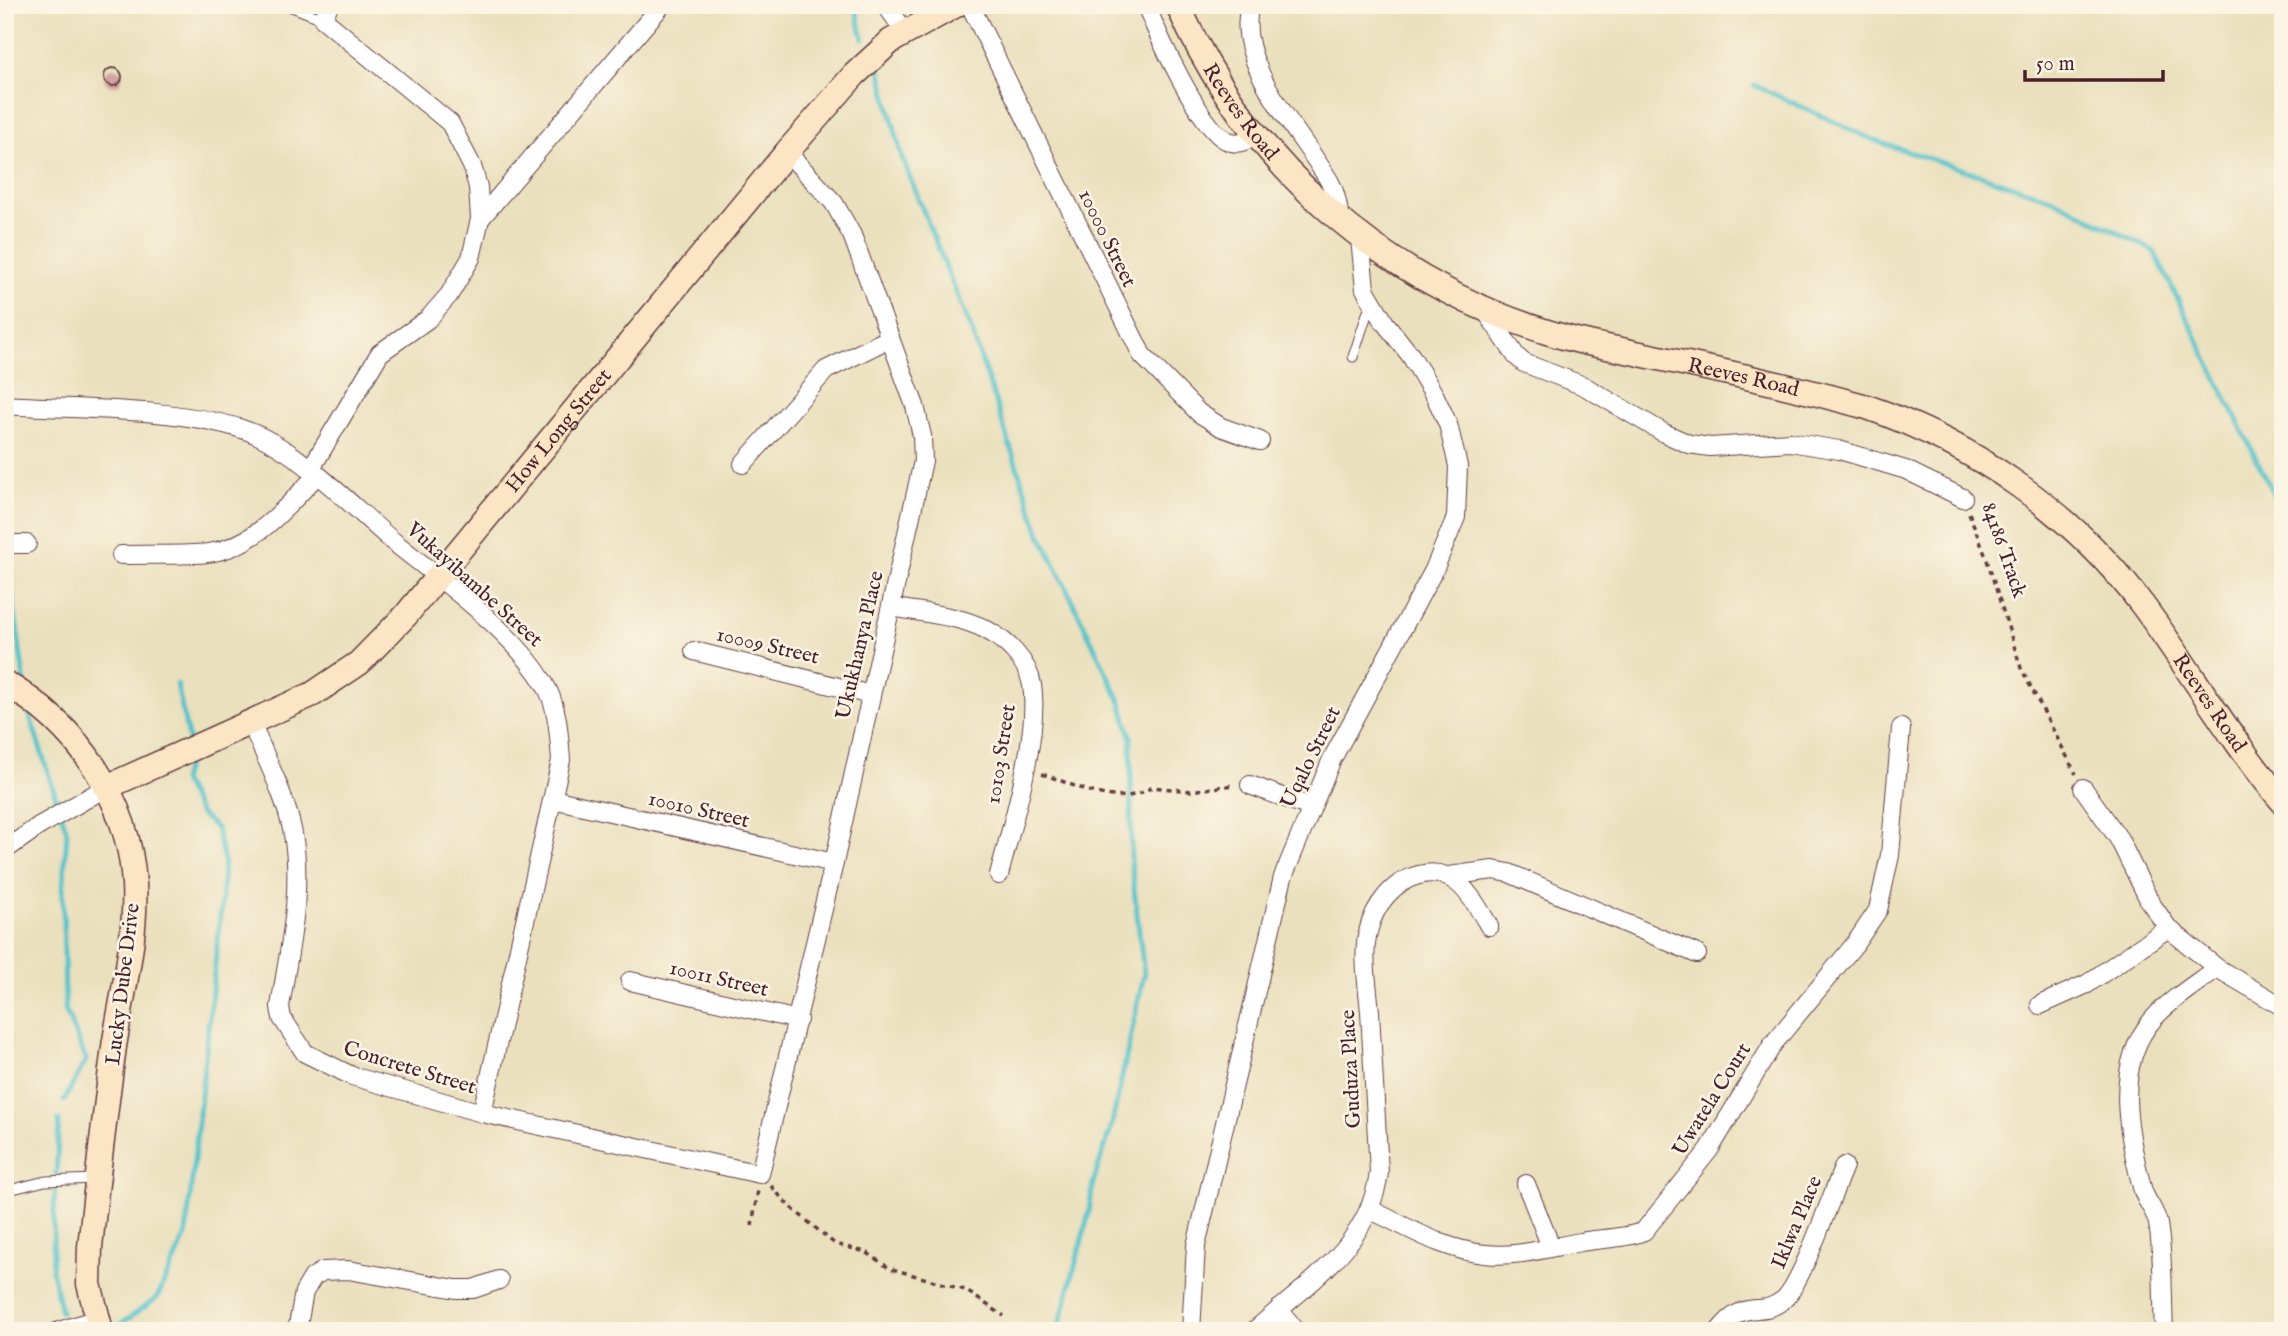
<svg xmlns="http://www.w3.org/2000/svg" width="2288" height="1336" viewBox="0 0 2288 1336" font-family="'IM FELL English',serif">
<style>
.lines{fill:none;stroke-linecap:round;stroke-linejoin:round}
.stream{stroke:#53c1c9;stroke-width:5}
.building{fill:#cb9795}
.lane-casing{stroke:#623c41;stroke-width:11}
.street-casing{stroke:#623c41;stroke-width:20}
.secondary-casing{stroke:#623c41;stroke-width:27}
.path{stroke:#623c41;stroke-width:3.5;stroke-dasharray:5 5;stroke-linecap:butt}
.lane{stroke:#fff;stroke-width:9}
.street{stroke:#fff;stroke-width:18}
.secondary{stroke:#fce5c4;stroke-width:24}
.labels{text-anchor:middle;stroke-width:5;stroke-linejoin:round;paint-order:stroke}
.street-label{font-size:21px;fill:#4a1f2b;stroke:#fcf5e5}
</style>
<rect width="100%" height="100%" fill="#fcf5e5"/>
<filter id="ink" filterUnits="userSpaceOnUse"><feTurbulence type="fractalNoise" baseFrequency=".0143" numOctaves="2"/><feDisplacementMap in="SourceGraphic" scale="14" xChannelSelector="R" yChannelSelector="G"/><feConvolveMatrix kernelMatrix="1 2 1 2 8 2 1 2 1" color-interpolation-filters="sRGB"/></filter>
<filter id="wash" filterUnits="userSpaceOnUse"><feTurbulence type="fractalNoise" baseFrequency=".00686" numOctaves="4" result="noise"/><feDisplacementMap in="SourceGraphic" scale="28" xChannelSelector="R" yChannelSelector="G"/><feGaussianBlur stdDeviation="1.57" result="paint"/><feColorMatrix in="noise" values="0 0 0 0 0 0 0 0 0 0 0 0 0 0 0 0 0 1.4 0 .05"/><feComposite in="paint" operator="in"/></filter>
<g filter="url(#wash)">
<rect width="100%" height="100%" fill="#eae0bd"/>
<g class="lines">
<g class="stream">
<path d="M855,5L863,39"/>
<path d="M880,69L902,158L972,332L1038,529L1121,703L1131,737V863L1144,974L1111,1128L1093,1183L1089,1213L1058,1331"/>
<path d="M1754,85L1876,141L2053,199L2154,251L2283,513"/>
<path d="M9,568L25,686"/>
<path d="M177,684L189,742"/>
<path d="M28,710L67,832L63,892L65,1009L86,1060L64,1101"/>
<path d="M56,1176L59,1120"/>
<path d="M55,1187L52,1271L61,1312"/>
<path d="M114,1329L157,1298L186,1235L221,909L224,861L216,828L200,814L182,781L188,759"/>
</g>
</g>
<g id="blocks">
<circle class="building" cx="113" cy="77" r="9"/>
</g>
</g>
<g filter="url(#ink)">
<use href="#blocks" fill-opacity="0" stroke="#623c41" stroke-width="2"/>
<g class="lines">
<g class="lane-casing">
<g id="lane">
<path d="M287,5L323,19"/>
<path d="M1353,357L1371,302"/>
<path d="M5,1191L45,1181L95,1179"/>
</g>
</g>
<g class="street-casing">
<g id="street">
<path d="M886,5L905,32"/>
<path d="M970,5L1142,355L1199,413L1221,427L1260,441"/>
<path d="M1146,5C1157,33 1200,128 1226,140C1238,146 1245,141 1256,135"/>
<path d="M1250,5C1233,65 1304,135 1331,184C1337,195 1338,208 1340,220"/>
<path d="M480,219L662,5"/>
<path d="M1485,310L1516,356L1524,363L1584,386L1664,433L1689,444L1710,447L1790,442L1839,450L1906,470L1963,498"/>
<path d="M5,405C79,410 172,407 242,429C297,447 350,505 394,542C441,580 513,631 544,683C558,705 559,735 561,760L482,1113"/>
<path d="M743,464L826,370L890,338"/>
<path d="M310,470L380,353L428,319L449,295L471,258L480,219L478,187L472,166L450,123L323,19L329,5"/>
<path d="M5,544H27"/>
<path d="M121,555C150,554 180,556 208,553C255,547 286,507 317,475"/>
<path d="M891,607C921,613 958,615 985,629C1006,640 1028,661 1032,685C1040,735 1012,824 999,875"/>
<path d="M694,651L871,695"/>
<path d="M251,723C266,759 286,796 293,834C303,892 289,950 280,1007L282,1018L305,1053L352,1076L482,1113L760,1174L834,863L923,461L922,436L915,406L852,235L834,203L787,152"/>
<path d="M1250,785L1310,807"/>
<path d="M2083,788L2119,839L2150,902L2168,928L2217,968L2283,1007"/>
<path d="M553,799L834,863"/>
<path d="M5,850L39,826L107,787"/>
<path d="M1449,876L1493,870L1509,873L1697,954"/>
<path d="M630,981L798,1020"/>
<path d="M2040,1005L2087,984L2168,928"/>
<path d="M1526,1184L1551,1247"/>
<path d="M1371,1210C1407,1227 1444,1250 1485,1254C1517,1258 1550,1247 1581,1242C1602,1238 1625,1239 1644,1231L1709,1150L1773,1044L1855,944L1878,910L1890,855L1901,728"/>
<path d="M1279,1309L1296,1331"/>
<path d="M59,1331L97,1319"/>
<path d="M297,1331L304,1292L313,1277L323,1271L348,1270L456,1289H473L499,1280"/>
<path d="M1191,1331L1196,1246L1283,877L1332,759L1434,570L1456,517L1458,466L1448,424L1435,396L1411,356L1385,323L1365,289L1360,238"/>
<path d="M1254,1331C1306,1284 1369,1247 1379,1173C1376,1119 1373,1066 1370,1012C1368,987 1362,956 1368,932C1374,906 1393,881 1419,875C1456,865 1473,899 1489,926"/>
<path d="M1719,1331C1747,1295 1760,1320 1784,1299C1802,1283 1832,1194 1844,1166"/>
<path d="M2164,1331C2162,1296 2164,1259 2158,1224C2156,1211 2147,1203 2143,1191C2128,1135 2112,1065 2154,1018C2171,999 2196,984 2217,968"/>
</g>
</g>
<g class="secondary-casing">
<g id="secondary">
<path id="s1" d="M1178,5C1247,163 1383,281 1547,332C1577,342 1609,347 1640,354C1716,370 1792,386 1867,407C1974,444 2076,515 2144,607C2191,671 2231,741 2283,802"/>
<path d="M5,683C77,725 129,799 134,884C137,937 122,994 114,1047C105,1113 97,1180 90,1247L89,1284L101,1331"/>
<path id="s2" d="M107,787L313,694L359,663L406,615L787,152L854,75L891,41L956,5"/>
</g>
</g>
<g class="path">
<path d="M1969,513L1986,557L2021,668L2076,774"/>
<path d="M1042,774C1077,785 1118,810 1152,787L1191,791L1234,785"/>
<path d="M771,1186L788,1205L835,1244L866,1252L889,1268L965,1290L1004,1316"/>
<path d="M752,1226L758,1190"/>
</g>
<use href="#lane" class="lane"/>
<use href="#street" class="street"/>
<use href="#secondary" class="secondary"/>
</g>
</g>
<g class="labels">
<g class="street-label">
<text dy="7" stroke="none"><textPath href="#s1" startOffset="124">Reeves Road</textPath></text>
<text transform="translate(1108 238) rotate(64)" y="7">10000 Street</text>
<text dy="7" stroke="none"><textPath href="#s1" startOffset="710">Reeves Road</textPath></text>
<text dy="7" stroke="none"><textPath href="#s2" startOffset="588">How Long Street</textPath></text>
<text transform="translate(2005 550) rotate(71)" y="7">84186 Track</text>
<text transform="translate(475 584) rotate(42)" y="7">Vukayibambe Street</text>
<text transform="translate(768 645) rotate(13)" y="7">10009 Street</text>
<text transform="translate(859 645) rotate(-77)" y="7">Ukukhanya Place</text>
<text dy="7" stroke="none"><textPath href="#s1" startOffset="1300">Reeves Road</textPath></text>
<text transform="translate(1000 754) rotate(-81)" y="7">10103 Street</text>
<text transform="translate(1310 757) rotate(-64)" y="7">Uqalo Street</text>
<text transform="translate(699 809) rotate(13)" y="7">10010 Street</text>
<text transform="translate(719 978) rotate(13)" y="7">10011 Street</text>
<text transform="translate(122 984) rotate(-83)" y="7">Lucky Dube Drive</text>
<text transform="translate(410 1067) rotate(17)" y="7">Concrete Street</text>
<text transform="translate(1350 1069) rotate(-93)" y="7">Guduza Place</text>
<text transform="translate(1711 1099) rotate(-58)" y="7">Uwatela Court</text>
<text transform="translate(1796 1222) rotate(-67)" y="7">Iklwa Place</text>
</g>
</g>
<rect width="2288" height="1336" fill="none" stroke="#fcf5e5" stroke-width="28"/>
<path d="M2025 70v10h138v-10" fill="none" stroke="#4a1f2b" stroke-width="3.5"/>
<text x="2036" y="70" font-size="21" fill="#4a1f2b" stroke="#fcf5e5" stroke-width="5" paint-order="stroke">50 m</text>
</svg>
